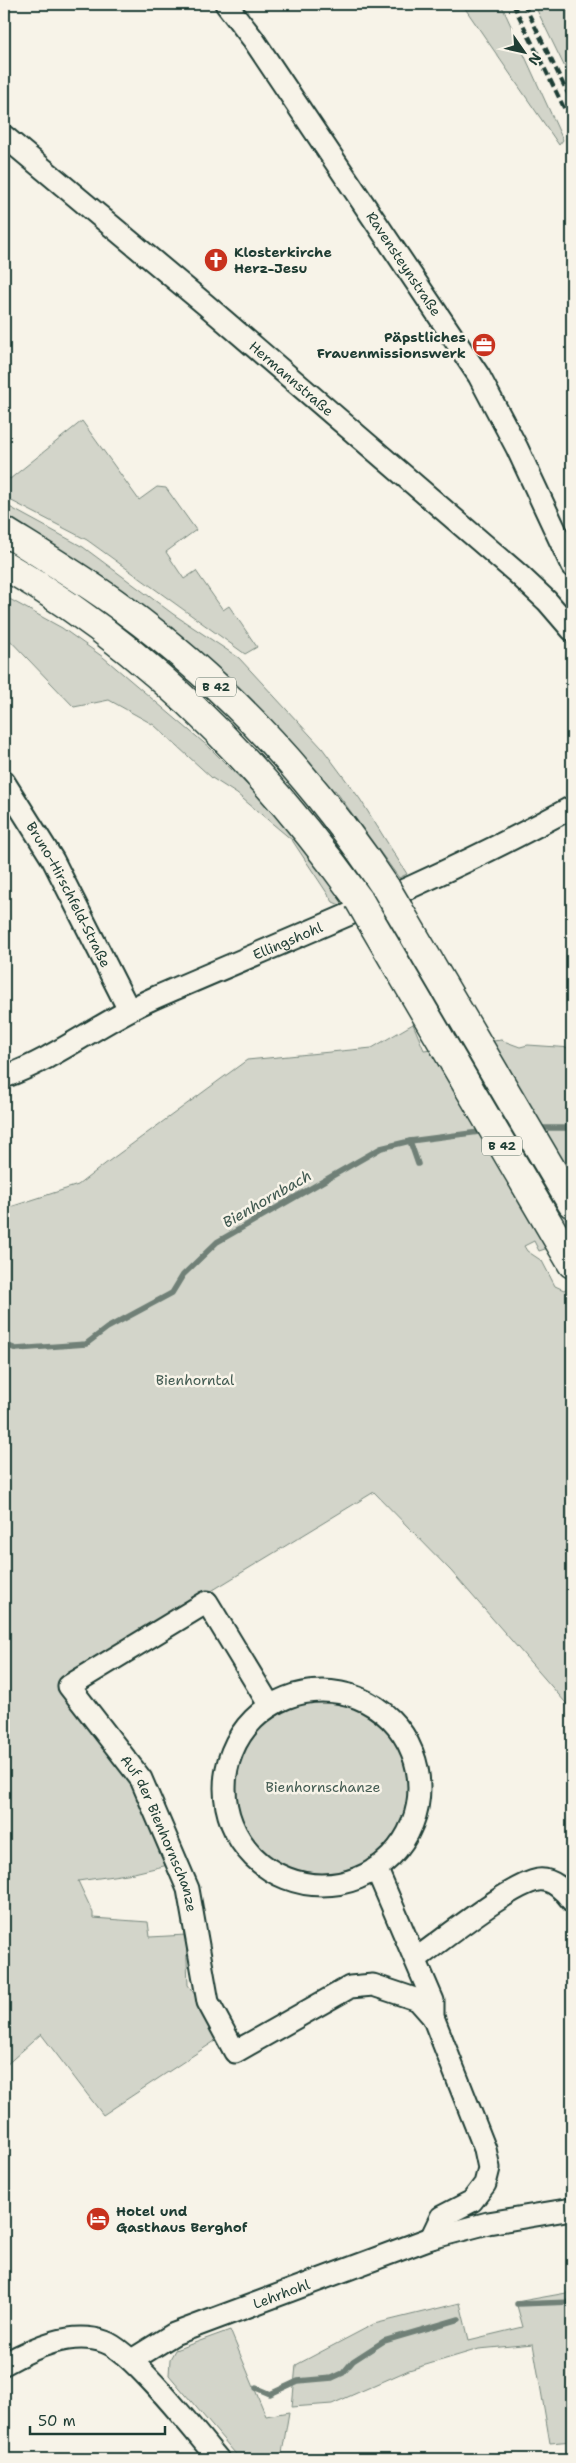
<svg xmlns="http://www.w3.org/2000/svg" width="576" height="2463" viewBox="0 0 576 2463" font-family="'Shantell Sans',sans-serif">
<style>
.green{fill:#d3d5ca;stroke:#79897f}
.lines{fill:none;stroke-linecap:round;stroke-linejoin:round}
.stream{stroke:#6f8077;stroke-width:5.5}
.street-casing{stroke:#1f3d34;stroke-width:25}
.highway-casing{stroke:#1f3d34;stroke-width:31}
.street{stroke:#f7f3e8;stroke-width:21}
.highway{stroke:#f7f3e8;stroke-width:28}
.rail{stroke:#1f3d34;stroke-width:4;stroke-dasharray:8 4;stroke-linecap:butt}
.highway-bridge-casing{stroke:#1f3d34;stroke-width:31;stroke-linecap:butt}
.highway-bridge{stroke:#f7f3e8;stroke-width:28}
.labels{text-anchor:middle;stroke-width:5;stroke-linejoin:round;paint-order:stroke}
.shield{fill:#f7f3e8;stroke:#60746a;stroke-width:1}
.shield-label{font-size:12px;font-weight:bold;fill:#1f3d34}
.poi-label{font-size:14px;font-weight:bold;fill:#1f3d34;stroke:#f7f3e8;text-anchor:start}
.street-label{font-size:14px;fill:#1f3d34;stroke:#f7f3e8}
.park-label{font-size:14px;fill:#435b52;stroke:#f7f3e8}
.water-label{font-size:15px;font-style:italic;fill:#405950;stroke:#f7f3e8}
</style>
<rect width="100%" height="100%" fill="#f7f3e8"/>
<filter id="ink" filterUnits="userSpaceOnUse"><feTurbulence type="fractalNoise" baseFrequency=".02" numOctaves="2"/><feDisplacementMap in="SourceGraphic" scale="10" xChannelSelector="R" yChannelSelector="G"/><feConvolveMatrix kernelMatrix="1 2 1 2 8 2 1 2 1" color-interpolation-filters="sRGB"/></filter>
<g filter="url(#ink)">
<g class="green">
<path d="M462,4H501L563,140L559,145Z"/>
<path d="M534,4H572V82Z"/>
<path d="M82,421L139,500L157,487L166,488L196,530L166,552L184,579L196,571L223,610L229,606L257,647L245,654L87,540L4,497V472L10,479Z"/>
<path d="M4,504L83,547L173,614L239,658L322,748L360,799L407,874L399,878L335,790L329,792L108,585L4,514Z"/>
<path d="M4,596L62,628L103,657L210,748L297,835L347,902L342,906L333,902L292,840L237,794L212,778L154,725L109,700L74,707L4,634Z"/>
<path d="M413,1024L424,1050L501,1040L520,1047L528,1045L572,1048V1240L539,1251L534,1241L524,1246L527,1251L542,1261L555,1286L564,1290L572,1286V1710L451,1571L374,1492L62,1682L133,1783L168,1865L134,1873L78,1881L93,1913V1918L148,1922L150,1937L186,1935L188,1985L224,2035L103,2115L41,2034L4,2067V1209L78,1185L109,1161L247,1060L372,1048Z"/>
<circle cx="323" cy="1787" r="90"/>
<path d="M572,2292V2441L550,2443L533,2344L479,2349L409,2370L332,2404L292,2407L296,2365L374,2324L460,2303L469,2340L523,2327L516,2302Z"/>
<path d="M230,2330L266,2416L289,2412L281,2459H240L169,2375L170,2359L175,2350Z"/>
</g>
<g class="lines">
<g class="stream">
<path d="M536,1128H572"/>
<path d="M410,1141L418,1164"/>
<path d="M4,1344L16,1349L86,1344L107,1328L172,1293L183,1275L217,1242L381,1148L410,1141L487,1131"/>
<path d="M517,2304L572,2302"/>
<path d="M256,2388L270,2394L298,2381L332,2378L343,2373L353,2361L384,2341L459,2319"/>
</g>
<g class="street-casing">
<g id="street">
<path id="s1" d="M226,4L253,39L479,376L517,448L572,566"/>
<path id="s2" d="M4,136L206,305L517,573L547,601L572,630"/>
<path id="s3" d="M4,782L53,860L129,1010"/>
<path id="s4" d="M4,1077C57,1058 102,1021 154,998C294,937 438,881 572,807"/>
<circle cx="322" cy="1788" r="97"/>
<path id="s5" d="M270,1706L207,1602L69,1686L141,1779L188,1889L208,2002L235,2052L350,1987L373,1985L418,2000L433,2017"/>
<path d="M376,1868L433,2001V2017L485,2149L489,2168L485,2184L472,2201L441,2217L431,2238"/>
<path d="M417,1958C443,1940 510,1885 538,1880C552,1878 565,1891 572,1901"/>
<path id="s6" d="M132,2360L174,2334L431,2238L488,2223L572,2209"/>
<path d="M4,2364C33,2348 71,2330 105,2342C132,2351 197,2434 218,2459"/>
</g>
</g>
<g class="highway-casing">
<g id="highway">
<path d="M4,531C44,556 84,580 122,608C226,684 315,781 386,888"/>
<path d="M4,565C148,648 263,766 359,900"/>
<path d="M399,910L572,1204"/>
<path d="M371,921L572,1264"/>
</g>
</g>
<use href="#street" class="street"/>
<use href="#highway" class="highway"/>
<g class="rail">
<path d="M513,4L572,124"/>
<path d="M524,4L572,102"/>
</g>
<g class="highway-bridge-casing">
<g id="highway-bridge">
<path d="M386,888L399,910"/>
<path d="M359,900L371,921"/>
</g>
</g>
<use href="#highway-bridge" class="highway-bridge"/>
</g>
</g>
<defs>
<g id="church-disc" transform="scale(1.25)"><circle r="9.5" fill="#c8321e" stroke="#f7f3e8"/><path d="M-1.2-6h2.4v3.5h3.3v2.4h-3.3V6h-2.4V-.1h-3.3v-2.4h3.3Z" fill="#fff"/></g>
<g id="office-disc" transform="scale(1.25)"><circle r="9.5" fill="#c8321e" stroke="#f7f3e8"/><path d="M-6-3h4V-5.5h4V-3h4V5H-6ZM-1-4.5V-3h2v-1.5ZM-6 0V1H6V0Z" fill="#fff"/></g>
<g id="hotel-disc" transform="scale(1.25)"><circle r="9.5" fill="#c8321e" stroke="#f7f3e8"/><path d="M-6-4.5h1.5V1H6V5H4.5V3h-9V5H-6ZM-4 0a1.8 1.8 0 1 1 3.6 0ZM.5 0V-2.5h3Q6-2.5 6 0Z" fill="#fff"/></g>
</defs>
<g fill-rule="evenodd">
<use href="#church-disc" x="216" y="260"/>
<use href="#office-disc" x="484" y="345"/>
<use href="#hotel-disc" x="98" y="2219"/>
</g>
<g class="labels">
<g class="shield">
<rect x="196" y="677.5" width="40" height="19" rx="4"/>
<rect x="482" y="1136.5" width="40" height="19" rx="4"/>
</g>
<g class="shield-label">
<text x="216" y="691">B 42</text>
<text x="502" y="1150">B 42</text>
</g>
<g class="poi-label">
<text x="234" y="257">Klosterkirche<tspan x="234" dy="16">Herz-Jesu</tspan></text>
<text x="466" y="342" text-anchor="end">Päpstliches<tspan x="466" dy="16">Frauenmissionswerk</tspan></text>
<text x="116" y="2216">Hotel und<tspan x="116" dy="16">Gasthaus Berghof</tspan></text>
</g>
<g class="street-label">
<text dy="5" stroke="none"><textPath href="#s1" startOffset="315">Ravensteynstraße</textPath></text>
<text dy="5" stroke="none"><textPath href="#s2" startOffset="376">Hermannstraße</textPath></text>
<text dy="5" stroke="none"><textPath href="#s3" startOffset="130">Bruno-Hirschfeld-Straße</textPath></text>
<text dy="5" stroke="none"><textPath href="#s4" startOffset="315">Ellingshohl</textPath></text>
<text dy="5" stroke="none"><textPath href="#s5" startOffset="458">Auf der Bienhornschanze</textPath></text>
<text dy="5" stroke="none"><textPath href="#s6" startOffset="164">Lehrhohl</textPath></text>
</g>
<g class="park-label">
<text x="195" y="1385">Bienhorntal</text>
<text x="323" y="1792">Bienhornschanze</text>
</g>
<g class="water-label">
<text transform="translate(267 1199) rotate(-30)" y="5">Bienhornbach</text>
</g>
</g>
<rect width="576" height="2463" fill="none" stroke="#f7f3e8" stroke-width="20"/>
<rect x="10" y="10" width="556" height="2443" fill="none" stroke="#1f3d34" stroke-width="2" filter="url(#ink)"/>
<g transform="translate(524 52) rotate(124)" stroke="#f7f3e8" stroke-width="4" paint-order="stroke">
<path d="M0-4L9 19L0 12L-9 19Z" fill="#1f3d34"/>
<text y="-8" font-size="14" font-weight="bold" text-anchor="middle" fill="#1f3d34">N</text>
</g>
<path d="M30 2426v8h135v-8" fill="none" stroke="#1f3d34" stroke-width="2.5"/>
<text x="38" y="2426" font-size="15" fill="#1f3d34" stroke="#f7f3e8" stroke-width="4" paint-order="stroke">50 m</text>
</svg>
